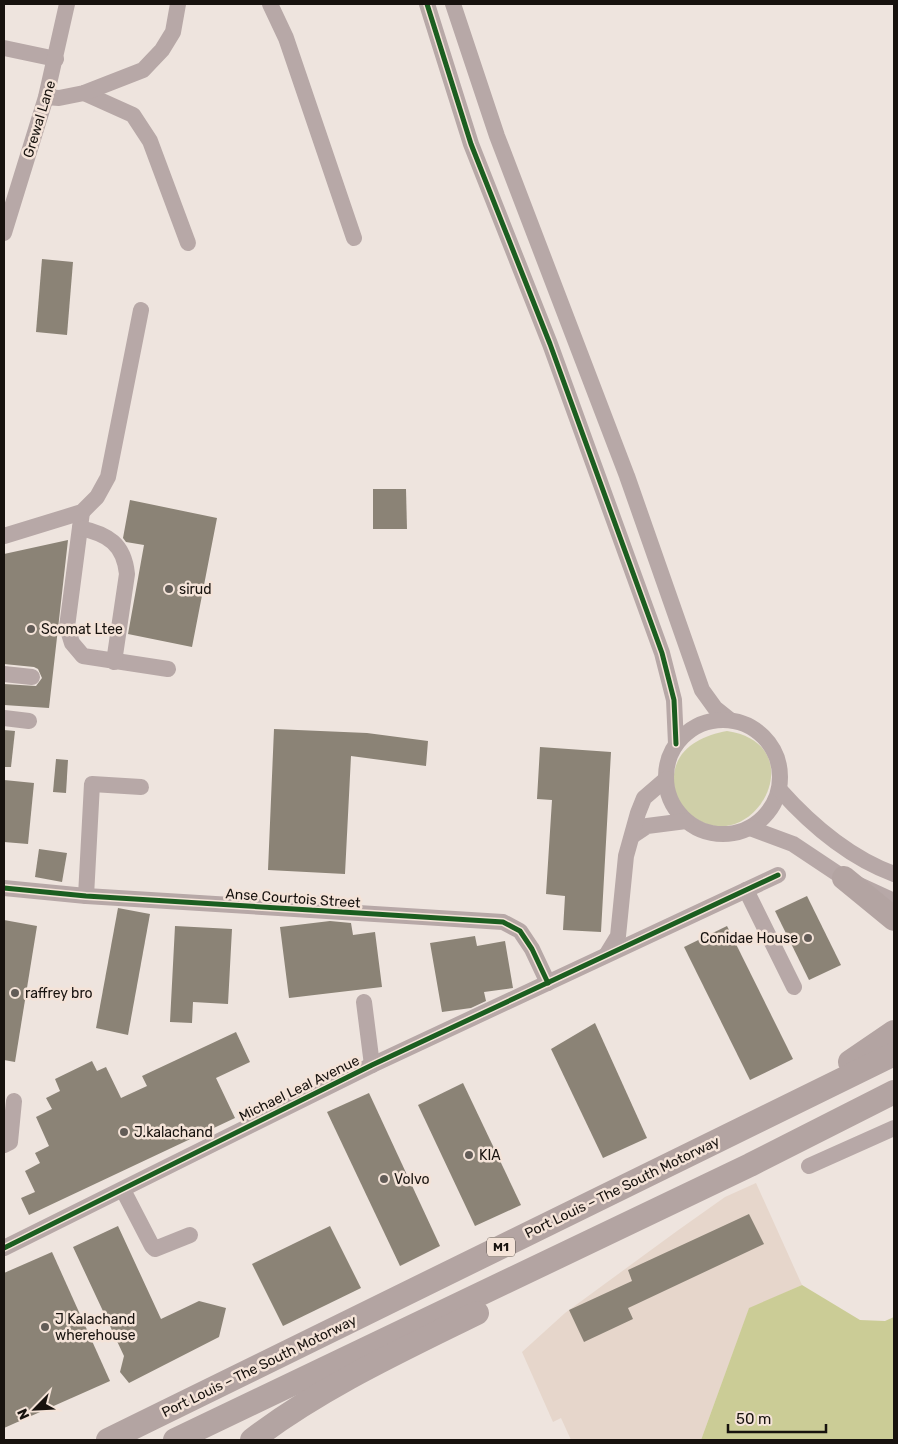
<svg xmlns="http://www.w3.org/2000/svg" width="898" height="1444" viewBox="0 0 898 1444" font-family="Rubik,sans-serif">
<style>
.built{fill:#e6d6cb}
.green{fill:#cfcfa8}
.forest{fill:#cbcc96}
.building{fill:#8b8376}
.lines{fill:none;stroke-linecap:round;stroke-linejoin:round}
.minor{stroke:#b7a8a7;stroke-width:16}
.highway{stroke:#b3a4a2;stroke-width:24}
.cycleway-casing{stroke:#f4e3d8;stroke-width:8}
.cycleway{stroke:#1b5e20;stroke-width:5}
.poi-dot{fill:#625c57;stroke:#f4e3d8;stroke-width:2}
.labels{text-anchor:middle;stroke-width:5;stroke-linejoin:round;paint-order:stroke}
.shield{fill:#f4e3d8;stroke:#59514b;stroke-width:1}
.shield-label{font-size:12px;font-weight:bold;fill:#17120e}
.street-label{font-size:14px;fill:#17120e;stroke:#f4e3d8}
.poi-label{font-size:14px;fill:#17120e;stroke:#f4e3d8;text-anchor:start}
</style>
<rect width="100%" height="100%" fill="#eee4de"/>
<path class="built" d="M756,1183L802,1285L749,1309L701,1440H571L561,1418L553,1422L522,1352L565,1313L677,1231L725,1197Z"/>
<path class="green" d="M727,731C820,745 747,872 684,809C677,802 675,793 674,784C671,751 699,736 727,731Z"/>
<path class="forest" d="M802,1285L860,1320L885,1321L894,1317V1440H701L749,1308Z"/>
<g class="building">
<path d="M42,259L73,262L67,335L36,332Z"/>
<path d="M373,489H406L407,529H373Z"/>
<path d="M130,500L217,518L192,647L128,634L144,545L126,542L123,538Z"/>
<path d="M68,540L49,708L4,705V684L36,686L42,678L38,669L34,667L4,664V554Z"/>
<path d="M274,729L367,733L428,741L426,766L351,756L345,874L268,870Z"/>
<path d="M4,730L15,731L11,767H4Z"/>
<path d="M540,747L611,752L601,932L563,930L565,896L546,894L552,800L537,799Z"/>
<path d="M56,759L68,760L66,793L53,792Z"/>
<path d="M4,780L34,783L28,844L4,842Z"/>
<path d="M39,849L67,853L62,882L35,877Z"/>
<path d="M807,896L841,965L809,980L775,911Z"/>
<path d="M118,908L150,914L128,1035L96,1028Z"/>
<path d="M4,920L37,926L15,1062L4,1060Z"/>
<path d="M330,921L351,923L353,935L375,932L382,987L289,998L280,927Z"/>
<path d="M175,926L232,929L228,1004L193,1002L192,1023L170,1022Z"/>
<path d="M727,926L793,1059L750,1080L684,947Z"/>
<path d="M475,936L477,946L505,941L513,988L484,992L486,1001L471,1008L442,1012L430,943Z"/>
<path d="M595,1023L647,1138L603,1158L551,1049Z"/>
<path d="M236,1032L250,1062L216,1078L235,1118L29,1215L21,1198L35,1192L25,1171L40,1163L35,1153L49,1146L36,1117L52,1109L46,1098L60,1091L55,1079L92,1061L97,1071L106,1067L121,1098L147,1086L142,1076Z"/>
<path d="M463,1083L521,1205L475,1226L418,1105Z"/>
<path d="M369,1093L440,1246L400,1266L327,1112Z"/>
<path d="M749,1214L764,1244L628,1308L633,1319L584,1342L569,1310L632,1281L628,1270Z"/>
<path d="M118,1226L161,1319L199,1301L226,1308L219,1337L129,1383L120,1372L124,1356L73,1247Z"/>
<path d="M330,1226L361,1288L283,1326L252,1264Z"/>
<path d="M52,1252L110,1381L4,1428V1273Z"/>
</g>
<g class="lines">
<g class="minor">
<path d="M270,4L286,38L354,238"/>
<path d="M427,4L471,144L550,344L662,653L674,700L676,744"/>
<path d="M453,4L497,136L627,476L702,690L715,708L730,720"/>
<path d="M4,48L56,59"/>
<path d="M84,93L133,115L150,141L188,243"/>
<path d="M46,97L59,98L84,93L143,70L162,50L173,32L178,4"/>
<path d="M4,233L46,97L67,4"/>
<path d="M82,512L67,627L72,643L83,656L168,669"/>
<path d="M80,528C108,534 124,544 127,574L114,662"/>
<path d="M4,536L82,512L97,497L108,477L141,310"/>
<path d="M4,674L32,677"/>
<path d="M4,718L29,721"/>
<circle cx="723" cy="777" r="57"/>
<path d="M779,789C811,825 848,857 894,874"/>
<path d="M750,828L793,844L844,878L894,901"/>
<path d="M632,836L647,826L686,821"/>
<path d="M4,888L86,896L503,922L520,931L532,949L548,983"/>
<path d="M746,890L794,987"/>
<path d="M86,896L92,784L141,787"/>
<path d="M607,954L618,936L626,856L638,813L644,798L666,779"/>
<path d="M364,1002L372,1065"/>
<path d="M4,1145L10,1142L14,1101"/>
<path d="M809,1166L894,1128"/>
<path d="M123,1190L152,1246L155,1249L190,1235"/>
<path d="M4,1248L372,1065L778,875"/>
</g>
<g class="highway">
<path d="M844,878L894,919"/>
<path d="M850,1062L894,1032"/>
<path d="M108,1440L894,1054"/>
<path d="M175,1440L750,1165L894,1092"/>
<path d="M252,1440C320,1388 400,1351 477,1313"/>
</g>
<g class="cycleway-casing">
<g id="cycleway">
<path d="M427,4L471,144L550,344L662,653L674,700L676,744"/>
<path d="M4,888L86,896L503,922L520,931L532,949L548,983"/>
<path d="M4,1248L372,1065L778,875"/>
</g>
</g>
<use href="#cycleway" class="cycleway"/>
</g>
<g class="poi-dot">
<circle cx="169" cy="589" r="5"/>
<circle cx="31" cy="629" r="5"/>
<circle cx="808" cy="938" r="5"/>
<circle cx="15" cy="993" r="5"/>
<circle cx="124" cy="1132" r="5"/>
<circle cx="469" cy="1155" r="5"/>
<circle cx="384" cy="1179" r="5"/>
<circle cx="45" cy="1327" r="5"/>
</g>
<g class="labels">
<rect class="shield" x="487" y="1237.5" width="28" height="19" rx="4"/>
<g class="shield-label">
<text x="501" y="1251">M1</text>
</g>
<g class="street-label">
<text transform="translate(39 119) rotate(-73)" y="5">Grewal Lane</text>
<text transform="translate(293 898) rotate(4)" y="5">Anse Courtois Street</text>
<text transform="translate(299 1088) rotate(-26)" y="5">Michael Leal Avenue</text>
<text transform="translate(622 1187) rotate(-26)" y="5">Port Louis – The South Motorway</text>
<text transform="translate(259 1366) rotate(-26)" y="5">Port Louis – The South Motorway</text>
</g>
<g class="poi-label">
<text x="179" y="594">sirud</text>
<text x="41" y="634">Scomat Ltee</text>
<text x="798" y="943" text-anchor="end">Conidae House</text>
<text x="25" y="998">raffrey bro</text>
<text x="134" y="1137">J.kalachand</text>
<text x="479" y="1160">KIA</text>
<text x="394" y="1184">Volvo</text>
<text x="55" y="1324">J Kalachand<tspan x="55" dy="16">wherehouse</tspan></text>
</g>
</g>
<rect width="898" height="1444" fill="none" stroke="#17120e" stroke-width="10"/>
<g transform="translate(35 1409) rotate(246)" stroke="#f4e3d8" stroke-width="4" paint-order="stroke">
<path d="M0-4L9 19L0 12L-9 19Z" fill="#17120e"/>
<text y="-8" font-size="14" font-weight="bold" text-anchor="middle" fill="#17120e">N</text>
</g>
<path d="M728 1424v8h98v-8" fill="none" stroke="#17120e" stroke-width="2.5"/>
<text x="736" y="1424" font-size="15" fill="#17120e" stroke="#f4e3d8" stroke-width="4" paint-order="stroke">50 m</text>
</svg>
